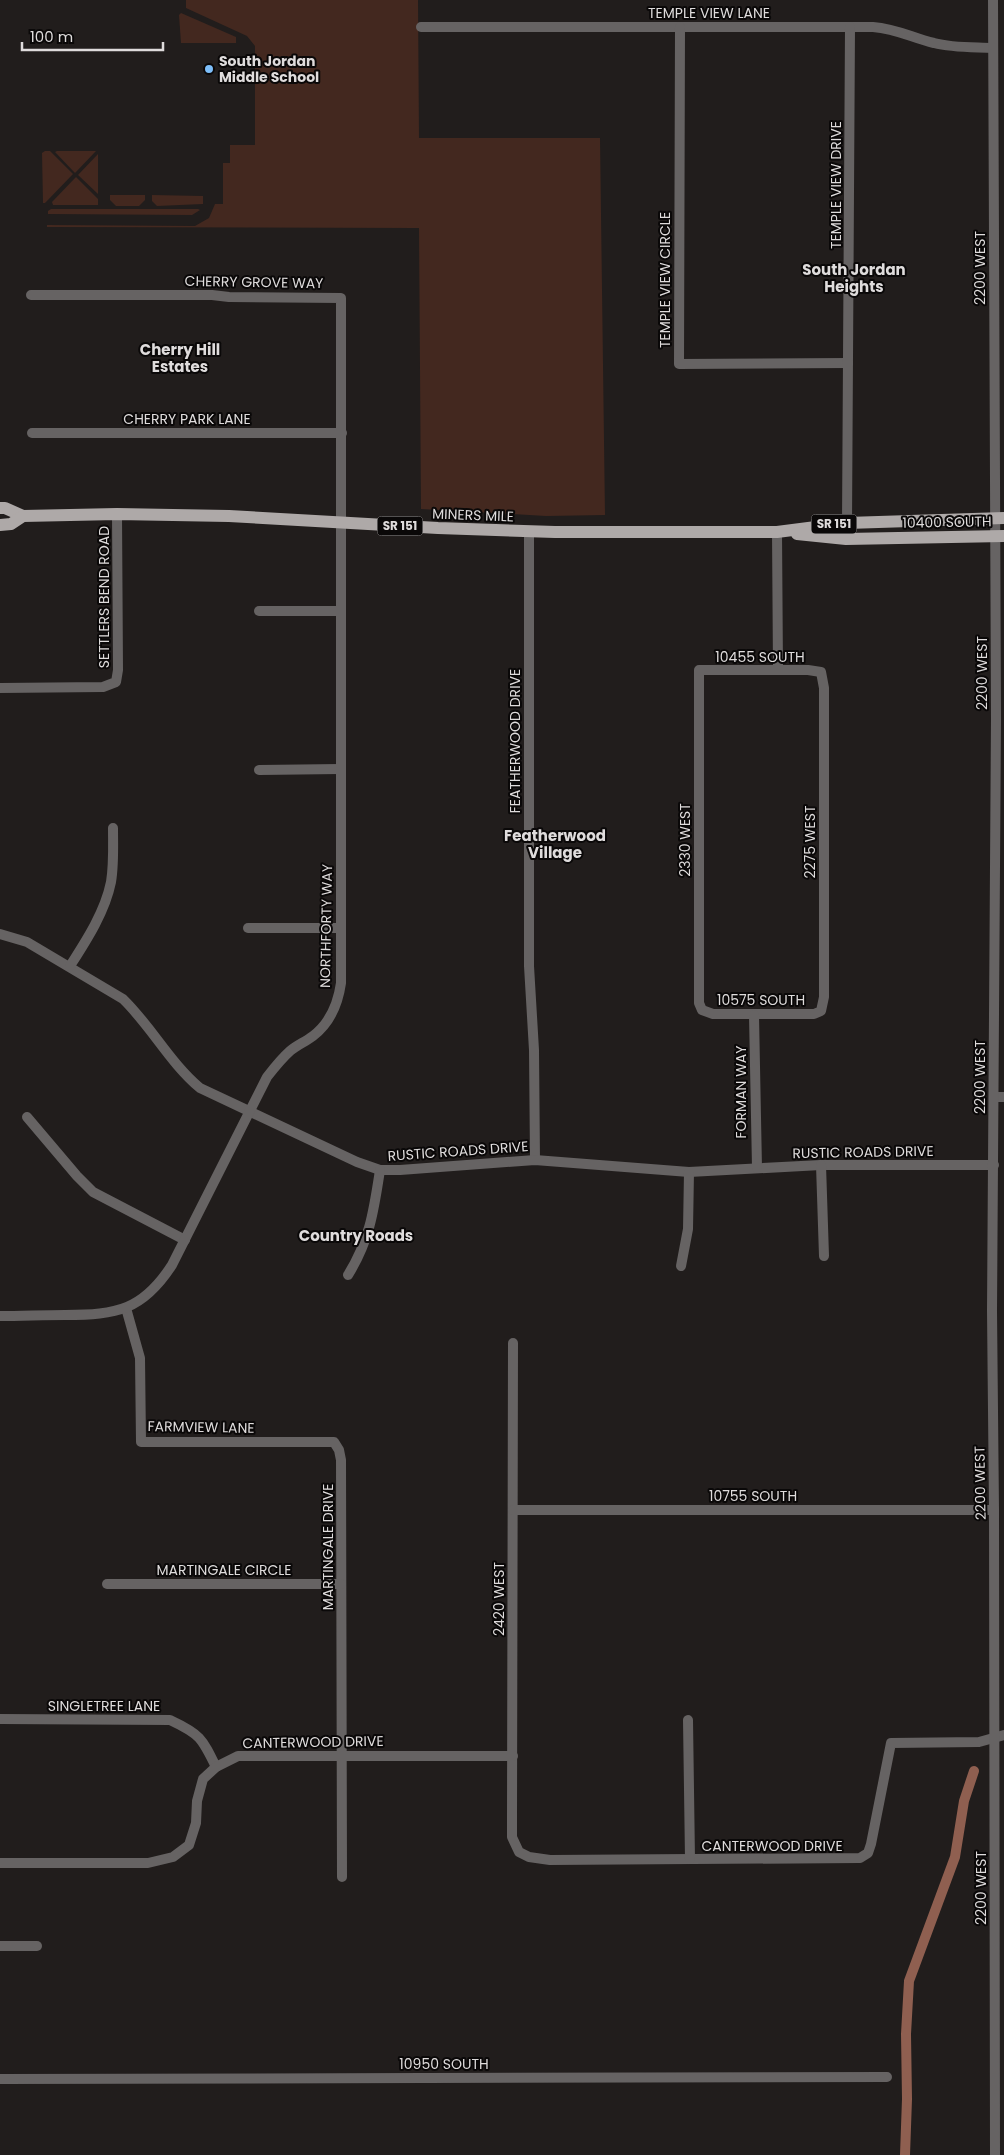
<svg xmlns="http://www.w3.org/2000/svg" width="1004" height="2155" viewBox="0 0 1004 2155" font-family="Poppins,sans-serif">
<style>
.green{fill:#43281f}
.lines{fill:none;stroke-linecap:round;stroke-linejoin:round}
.canal{stroke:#8f5f50;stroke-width:10}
.minor{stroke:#666363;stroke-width:10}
.tertiary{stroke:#666363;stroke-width:10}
.primary{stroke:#aea9a8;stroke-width:12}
.poi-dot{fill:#7dbef9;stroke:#0a0808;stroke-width:2}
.labels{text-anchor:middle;stroke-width:4;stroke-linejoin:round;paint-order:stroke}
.shield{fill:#0a0808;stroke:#9f9c9c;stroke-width:1}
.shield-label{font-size:12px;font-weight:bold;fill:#dfdcdc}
.street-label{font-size:14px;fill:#dfdcdc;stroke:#0a0808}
.poi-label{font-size:14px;font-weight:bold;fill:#dfdcdc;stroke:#0a0808;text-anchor:start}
.neighbourhood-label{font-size:15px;font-weight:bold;fill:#dfdcdc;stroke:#0a0808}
</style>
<rect width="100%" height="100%" fill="#211d1c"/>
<g class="green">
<path d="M186,0H418L419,138H600L605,515L546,516L421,509L419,228L47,227V225L195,226L209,218L215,204H223V163H230V145H255V46L247,36L186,8Z"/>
<path d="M181,13L236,37V43H181L179,15Z"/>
<path d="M45,151H50L73,174L45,203H43L42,153Z"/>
<path d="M57,151H96L75,173L55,152Z"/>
<path d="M98,154V194L78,175Z"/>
<path d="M76,177L98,199V205H53L52,202Z"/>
<path d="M110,195H145V200L139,206H116L110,200Z"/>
<path d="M152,195L203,196V204L157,206L152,201Z"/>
<path d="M51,209H198L200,210L192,215L48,214V211Z"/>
</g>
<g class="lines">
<path class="canal" d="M905,2155L907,2099L906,2034L909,1981L955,1857L964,1801L974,1771"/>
<g class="minor">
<path d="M421,27H873C898,29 912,38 934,43C953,48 973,47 993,48"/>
<path d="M680,27L679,364L848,363"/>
<path d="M32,433H342"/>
<path d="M847,523L850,27"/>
<path d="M529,532V966L534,1050L535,1160"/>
<path d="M777,532L778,670"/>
<path d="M259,611H340"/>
<path d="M699,670H808L821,672L824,688V997L821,1011L814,1014H713L702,1010L699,1003Z"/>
<path d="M0,688L103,687L116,682L118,670L117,514"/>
<path d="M259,770L340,769"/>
<path d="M248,928H341"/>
<path d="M0,934L27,942L123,999C151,1026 170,1063 200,1088L357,1162L380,1170H400L535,1160L689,1172L821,1165H994"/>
<path d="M70,966C86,941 105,912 111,882C114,864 113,846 113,828"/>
<path d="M754,1015L757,1168"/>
<path d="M994,1097H1004"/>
<path d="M27,1117L77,1176L93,1192L185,1240"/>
<path d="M821,1165L824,1256"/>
<path d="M681,1266L688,1229L689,1172"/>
<path d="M348,1275C370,1240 374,1209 380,1170"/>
<path d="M126,1308L140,1358L141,1442H334L339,1450L341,1460L342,1877"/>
<path d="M0,1316C22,1316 43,1315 65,1315C117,1315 143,1310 172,1265L267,1077C274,1068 281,1059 290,1051C297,1045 305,1042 313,1036C330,1023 338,1004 341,983V298L229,297L212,295H31"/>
<path d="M513,1343L512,1815V1837L519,1852L529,1857L550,1860L860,1858L868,1853L871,1844L891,1743L979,1742L1004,1735"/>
<path d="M513,1510H994"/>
<path d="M107,1584H341"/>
<path d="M0,1719L170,1720C200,1734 202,1738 216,1767"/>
<path d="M688,1720L690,1859"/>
<path d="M0,1863H148L173,1857L189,1845L196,1823L197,1801L203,1779L216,1767L238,1756H513"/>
<path d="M0,1946H37"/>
<path d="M0,2079L887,2077"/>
</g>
<path class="tertiary" d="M993,0L996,719L992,1311L994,1510L995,2155"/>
<g class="primary">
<path d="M0,508H5L23,516"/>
<path d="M0,525L11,524L23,516L117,514L229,516L438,528L555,532H777L847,523L1004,518"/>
<path d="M797,534L846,539L1004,536"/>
</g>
</g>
<circle class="poi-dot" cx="209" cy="69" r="5"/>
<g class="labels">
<g class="shield">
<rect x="811.5" y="514.5" width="45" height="19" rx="4"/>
<rect x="377.5" y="516.5" width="45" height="19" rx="4"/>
</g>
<g class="shield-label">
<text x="834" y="528">SR 151</text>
<text x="400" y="530">SR 151</text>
</g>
<g class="street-label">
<text x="709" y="18">TEMPLE VIEW LANE</text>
<text transform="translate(836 185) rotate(-90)" y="5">TEMPLE VIEW DRIVE</text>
<text transform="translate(980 268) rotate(-90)" y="5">2200 WEST</text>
<text transform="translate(665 280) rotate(-90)" y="5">TEMPLE VIEW CIRCLE</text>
<text transform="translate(254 282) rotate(1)" y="5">CHERRY GROVE WAY</text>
<text x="187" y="424">CHERRY PARK LANE</text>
<text transform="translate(473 515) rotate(2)" y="5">MINERS MILE</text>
<text transform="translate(947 522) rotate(-1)" y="5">10400 SOUTH</text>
<text transform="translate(104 597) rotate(-90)" y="5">SETTLERS BEND ROAD</text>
<text x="760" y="662">10455 SOUTH</text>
<text transform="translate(982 673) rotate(-90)" y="5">2200 WEST</text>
<text transform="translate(515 741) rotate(-90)" y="5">FEATHERWOOD DRIVE</text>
<text transform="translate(685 840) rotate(-90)" y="5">2330 WEST</text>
<text transform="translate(810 842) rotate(-90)" y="5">2275 WEST</text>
<text transform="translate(326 926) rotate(-89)" y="5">NORTHFORTY WAY</text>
<text x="761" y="1005">10575 SOUTH</text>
<text transform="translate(980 1077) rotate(-90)" y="5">2200 WEST</text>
<text transform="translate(741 1092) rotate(-90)" y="5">FORMAN WAY</text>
<text transform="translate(458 1151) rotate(-4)" y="5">RUSTIC ROADS DRIVE</text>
<text transform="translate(863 1152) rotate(-1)" y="5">RUSTIC ROADS DRIVE</text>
<text transform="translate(201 1427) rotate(1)" y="5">FARMVIEW LANE</text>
<text transform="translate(980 1483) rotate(-91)" y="5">2200 WEST</text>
<text x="753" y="1501">10755 SOUTH</text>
<text transform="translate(328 1547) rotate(-90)" y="5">MARTINGALE DRIVE</text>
<text x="224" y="1575">MARTINGALE CIRCLE</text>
<text transform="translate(499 1599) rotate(-90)" y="5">2420 WEST</text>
<text x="104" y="1711">SINGLETREE LANE</text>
<text transform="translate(313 1742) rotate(-1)" y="5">CANTERWOOD DRIVE</text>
<text x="772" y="1851">CANTERWOOD DRIVE</text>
<text transform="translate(981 1888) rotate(-90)" y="5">2200 WEST</text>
<text x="444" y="2069">10950 SOUTH</text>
</g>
<g class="poi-label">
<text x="219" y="66">South Jordan<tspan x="219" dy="16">Middle School</tspan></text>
</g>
<g class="neighbourhood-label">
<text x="854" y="275">South Jordan<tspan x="854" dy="17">Heights</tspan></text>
<text x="180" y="355">Cherry Hill<tspan x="180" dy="17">Estates</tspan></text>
<text x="555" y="841">Featherwood<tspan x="555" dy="17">Village</tspan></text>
<text x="356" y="1241">Country Roads</text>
</g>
</g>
<path d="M22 42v8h141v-8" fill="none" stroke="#dfdcdc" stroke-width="2.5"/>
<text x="30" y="42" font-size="15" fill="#dfdcdc" stroke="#0a0808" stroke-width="4" paint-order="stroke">100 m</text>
</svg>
